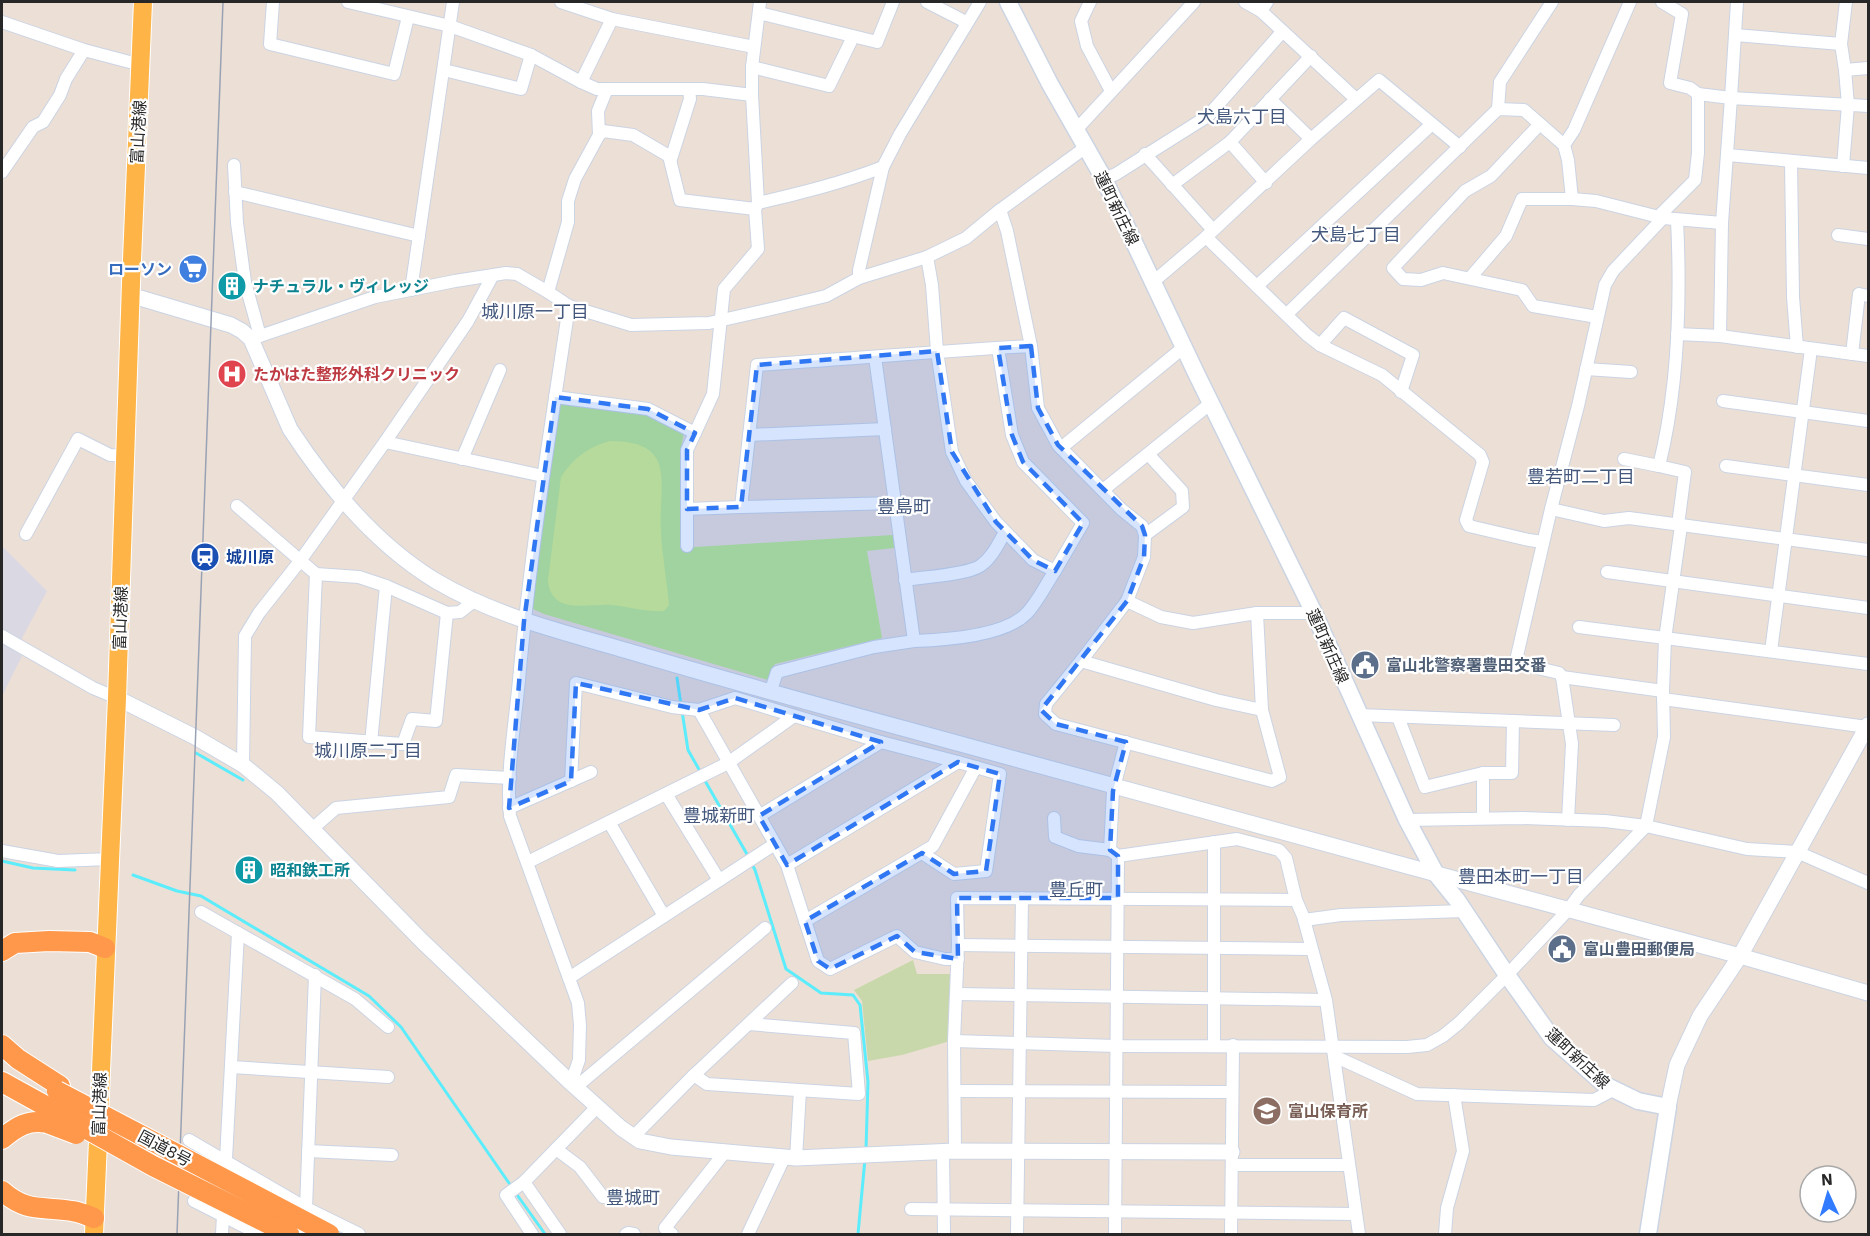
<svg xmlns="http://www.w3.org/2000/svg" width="1870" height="1236" viewBox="0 0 1870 1236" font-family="'IBM Plex Sans','Noto Sans JP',sans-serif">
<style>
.industrial{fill:#d9d8e3}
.green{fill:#bcea8b}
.cemetery{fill:#c9d8ab}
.pitch{fill:#d7f385}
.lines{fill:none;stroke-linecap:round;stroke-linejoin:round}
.stream{stroke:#5bedfc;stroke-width:3}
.minor-casing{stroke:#cbd4e3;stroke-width:14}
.tertiary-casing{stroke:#cbd4e3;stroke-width:17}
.secondary-casing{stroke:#cbd4e3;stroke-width:19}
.primary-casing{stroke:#fff;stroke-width:20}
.trunk-casing{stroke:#fff;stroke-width:22}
.minor{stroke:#fff;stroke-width:12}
.tertiary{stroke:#fff;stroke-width:15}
.secondary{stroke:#fff;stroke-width:16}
.primary{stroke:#ffb448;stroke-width:18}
.trunk{stroke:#ff984b;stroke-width:20}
.tram{stroke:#99a2b4;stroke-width:1.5}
.trunk-bridge-casing{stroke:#fff;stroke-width:22;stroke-linecap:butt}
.trunk-bridge{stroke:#ff984b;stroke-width:20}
.marked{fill:#3077f4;fill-opacity:0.2;stroke:#3077f4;stroke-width:4.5;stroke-dasharray:12 8;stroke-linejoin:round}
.labels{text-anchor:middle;stroke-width:4.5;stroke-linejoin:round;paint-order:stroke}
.street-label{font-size:16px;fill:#272727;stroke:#fff}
.shop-label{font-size:16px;font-weight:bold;fill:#366cbe;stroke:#fff;text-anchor:end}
.culture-label{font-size:16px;font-weight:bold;fill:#0d838f;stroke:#fff;text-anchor:start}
.health-label{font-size:16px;font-weight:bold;fill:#be3a42;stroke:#fff;text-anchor:start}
.transit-label{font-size:16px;font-weight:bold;fill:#164399;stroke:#fff;text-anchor:start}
.service-label{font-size:16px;font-weight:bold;fill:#4e5e75;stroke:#fff;text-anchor:start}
.education-label{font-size:16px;font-weight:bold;fill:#785e54;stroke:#fff;text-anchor:start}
.neighbourhood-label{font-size:18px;fill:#43577c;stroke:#fff}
</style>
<rect width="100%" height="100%" fill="#ecdfd6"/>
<g class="industrial">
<path d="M2,546L47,591L20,642L2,631Z"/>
<path d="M2,643L22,656L2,696Z"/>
</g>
<path class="green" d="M564,403L643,414L684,433L681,448L680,548L893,535L894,548L867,551L882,638L775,664L768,680L544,614L531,608L560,405Z"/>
<path class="cemetery" d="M913,960L917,974H951L950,1041L902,1055L868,1061L862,1001L854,990Z"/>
<path class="pitch" d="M610,441C679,441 658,485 661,531C662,555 667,580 669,605L664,611C646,612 630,607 612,605C598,604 578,608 565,604C554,601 548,590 548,580L561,477C573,458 588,447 610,441Z"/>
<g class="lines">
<g class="stream">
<path d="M677,678L681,705"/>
<path d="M682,711L688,750L701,773"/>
<path d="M196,753L243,780"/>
<path d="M704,779L748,856"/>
<path d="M2,861L33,868L75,870"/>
<path d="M751,862L755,870L786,969L821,993L853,995L860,1005L868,1082L866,1149"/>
<path d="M133,875L177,891L201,896L369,996L401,1027L511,1186"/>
<path d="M515,1192L545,1234"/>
<path d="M858,1234L865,1159"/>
</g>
<g class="minor-casing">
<g id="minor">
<path d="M273,2L270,44L394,74L408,17"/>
<path d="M348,2L450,26L531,55L581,82L612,19"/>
<path d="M561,2L612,19L754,47"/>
<path d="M927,2L966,22"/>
<path d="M1090,2L1081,21L1087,46L1111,91"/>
<path d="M1245,2L1261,11L1267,2"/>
<path d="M1662,2L1682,14L1670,83L1690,88L1698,94L1731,98L1737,2"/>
<path d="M1261,11L1356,99"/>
<path d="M759,13L877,42L893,2"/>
<path d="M2,22L84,50L141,65"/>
<path d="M1735,35L1841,44L1846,2"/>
<path d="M1841,44L1845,70"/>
<path d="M752,67L829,86L853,37"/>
<path d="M444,70L521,89L531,55"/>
<path d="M581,82L597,89H703L752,95"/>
<path d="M1270,99L1311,139"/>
<path d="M1498,109L1500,82L1552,2"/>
<path d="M1540,124L1491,176L1465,191L1393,268L1403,279L1421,280L1443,273L1522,290L1533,306L1597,317"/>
<path d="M1076,130L1194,2"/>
<path d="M599,135L598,111L607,89"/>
<path d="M1230,142L1266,183"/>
<path d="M1564,145L1574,130L1630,2"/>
<path d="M1460,147L1379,80L1311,139L1206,237L1307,335L1320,345L1382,375L1480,455L1483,462L1466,520L1469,526L1529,540L1543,542"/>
<path d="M1145,154L1213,230"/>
<path d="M1728,155L1868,168"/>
<path d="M671,159L690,99L689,89"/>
<path d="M1791,161L1793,297L1797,347"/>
<path d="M234,165L237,223L245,282L260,336"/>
<path d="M1843,166L1848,105L1845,70L1868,68"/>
<path d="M2,172L33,127L43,122L60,95L66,79L84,50"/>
<path d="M1104,179L1116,174L1208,116L1282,32"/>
<path d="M1172,185L1230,142L1311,56"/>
<path d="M235,192L419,236"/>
<path d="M758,203C801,193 842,183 883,167"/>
<path d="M1000,210L1007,231L1031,346L1038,408L1058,445L1121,509L1142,526L1145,535L1144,557L1127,601L1081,661"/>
<path d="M1658,217L1695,180L1698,153V94"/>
<path d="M1677,220C1681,301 1679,386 1659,466L1685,472L1678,525"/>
<path d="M1838,235L1868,239"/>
<path d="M859,278V270L883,167L900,134L980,2"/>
<path d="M1470,278L1506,236L1522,199H1572"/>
<path d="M1153,282L1206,237"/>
<path d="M1257,286L1432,124"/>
<path d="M411,290L453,2"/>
<path d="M548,292L568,222V201L575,179L599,135L603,131L633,135L669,156L680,200L755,209"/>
<path d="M569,306C550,431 530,555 519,680C515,724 506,773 510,816L578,1003L580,1025L579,1060L571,1083"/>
<path d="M1287,314L1498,109L1524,110L1564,145L1568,160L1572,199L1596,201L1663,218L1722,223L1731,98L1868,106"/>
<path d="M1677,334L1720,336L1868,356"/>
<path d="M1720,336L1722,223"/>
<path d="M251,339L375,297L455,281L506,273L517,274L548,292L569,306L631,325L709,323L780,307L826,296L859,278L927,257L966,238L1000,210L1086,147"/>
<path d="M1320,345L1344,318L1413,355L1401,392"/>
<path d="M998,348L1012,435L1023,462L1083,523L1055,571"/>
<path d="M1852,354L1859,294L1868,296"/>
<path d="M875,357L914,641C944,640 1004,636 1026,614C1037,603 1046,584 1055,571L1033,560L996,522L966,481L952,452L937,351L932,285L927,257"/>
<path d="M1586,369L1631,372"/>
<path d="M555,397L648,409L695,433L713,394L724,289L758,249L755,209L758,203L752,95V67L760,2"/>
<path d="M1723,401L1868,421"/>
<path d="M749,435L885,429"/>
<path d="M385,442L468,321L493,275"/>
<path d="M1061,448L1184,347"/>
<path d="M462,459L500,370"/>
<path d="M1624,459L1659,466"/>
<path d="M1726,466L1868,485"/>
<path d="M1103,490L1211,403"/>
<path d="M895,503L741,507L757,365C848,359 939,351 1031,346"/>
<path d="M237,506L316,574L359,577L386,586L447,613L460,612L474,601"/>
<path d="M687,509L741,507"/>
<path d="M1551,509L1604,521L1629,518L1868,550"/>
<path d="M26,534L78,439L110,455L126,456"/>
<path d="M1145,535L1183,507L1182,491L1148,454"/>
<path d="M687,546V450L695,433"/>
<path d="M1607,572L1868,608"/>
<path d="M316,574L309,737L403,744L412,719L436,721L447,613"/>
<path d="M905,580C922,577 966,575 980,566C992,558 998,544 1005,532"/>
<path d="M1127,601L1161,617L1193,623L1257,613H1314"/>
<path d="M1257,613L1262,710"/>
<path d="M1579,627L1868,664"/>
<path d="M2,636L93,688L117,698"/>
<path d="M1771,651L1811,349"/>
<path d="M1081,661L1216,700L1262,710L1280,777L1272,781L1056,724L1045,714L1046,704Z"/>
<path d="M1562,677L1663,691"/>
<path d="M770,693L777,672L874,647L914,641"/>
<path d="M1663,699L1867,727"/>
<path d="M1359,715L1614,725"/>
<path d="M1398,717L1425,787L1483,773H1512L1513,721"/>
<path d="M1126,742L1113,791L1110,850L1118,856L1237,839L1279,850L1286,858L1296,900L1303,916L1326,1000L1359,1234"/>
<path d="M371,743L386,586"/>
<path d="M243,765L245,636L259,613L300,561L385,442L543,476"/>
<path d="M1483,773V818"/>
<path d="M571,781L576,683L672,707L699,710"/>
<path d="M666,794L719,880"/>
<path d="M509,808L591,772"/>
<path d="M759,816L881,742"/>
<path d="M1054,818L1055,837L1078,846L1110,850"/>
<path d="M1407,820L1522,818L1605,821L1646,826L1747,849L1797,852L1868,883"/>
<path d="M1568,820L1572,744L1562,677L1559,673L1521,664L1517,656L1551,509L1578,406L1605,285L1613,271L1663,218"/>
<path d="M609,822L664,916"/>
<path d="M312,829L336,808L449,797L456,775L510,778"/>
<path d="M1214,842V1045"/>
<path d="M2,851L58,861L110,859"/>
<path d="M922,853L954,874L986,871L1000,774L958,762"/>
<path d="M528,862L728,763L794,716"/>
<path d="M787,865L958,762L881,742L735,698L699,710L787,865L818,961L830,969L897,936L915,952L945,959H958"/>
<path d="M201,912L355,999L388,1027"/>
<path d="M1304,920L1341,915L1464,911"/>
<path d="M805,921L933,846L976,767"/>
<path d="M958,945L1311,949"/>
<path d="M569,978L775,844"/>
<path d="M956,994L1325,1000"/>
<path d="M954,1041L1117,1046L1407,1047L1427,1045L1443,1036L1459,1023L1507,975L1568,910L1579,895L1646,826L1664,737L1663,691L1665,639L1681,526"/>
<path d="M1334,1056L1417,1094L1594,1100L1613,1090"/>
<path d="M231,1067L388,1077"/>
<path d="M694,1075L707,1084L859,1094L854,1033L749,1024"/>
<path d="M576,1087L765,928"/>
<path d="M955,1091L1232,1092"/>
<path d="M633,1137L694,1075L792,983"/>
<path d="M189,1140L306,1208L359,1234"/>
<path d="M556,1149L580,1167L603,1197"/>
<path d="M308,1151L392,1155"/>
<path d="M943,1151L944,1234"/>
<path d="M955,1151L954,1041L958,945L957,898L1296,900"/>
<path d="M796,1158L800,1091"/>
<path d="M1232,1165H1349"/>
<path d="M524,1182L560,1234"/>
<path d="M194,1201L259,1234"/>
<path d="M911,1209L1355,1214"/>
<path d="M222,1234L238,933"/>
<path d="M305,1234L315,975"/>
<path d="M532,1234L506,1195L524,1182L598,1106"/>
<path d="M626,1234L628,1233L634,1234"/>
<path d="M672,1234L665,1228L725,1152"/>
<path d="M748,1234L785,1156"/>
<path d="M1017,1234L1022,898"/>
<path d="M1115,1234L1118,856"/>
<path d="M1231,1234L1233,1045"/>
<path d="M1445,1234L1447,1208L1463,1151L1454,1095"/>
</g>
</g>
<g class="tertiary-casing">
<g id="tertiary">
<path d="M130,295L231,325L242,331L251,339L290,429C328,487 375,544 436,581C495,616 563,632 628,651C719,678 810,703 902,728C1182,803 1460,882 1740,956L1868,993"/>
<path d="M117,698L195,737L243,765L277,793L422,941L571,1083L621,1128L640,1141L671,1147L796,1158L955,1151L1232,1152"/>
<path d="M1668,1107L1677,1065L1700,1016L1740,956L1868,725"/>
</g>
</g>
<g class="secondary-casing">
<path id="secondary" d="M1008,2L1050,84L1104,179L1197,375L1314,613L1407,820L1436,874L1457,900L1507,975L1552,1038L1605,1085L1638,1101L1668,1107L1648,1234"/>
</g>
<g class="primary-casing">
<path id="primary" d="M94,1234L117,698L131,283L143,2"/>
</g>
<g class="trunk-casing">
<g id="trunk">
<path d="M2,951L15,943L49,941L90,942L105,948"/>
<path d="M2,1045L18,1059L60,1086"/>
<path d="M2,1082L51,1109"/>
<path d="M2,1139C16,1127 28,1119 47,1123"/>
<path d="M2,1191C27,1213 42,1206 72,1211C79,1212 87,1215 94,1218"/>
</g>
</g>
<use href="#minor" class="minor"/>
<use href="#tertiary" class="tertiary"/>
<use href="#secondary" class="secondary"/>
<use href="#primary" class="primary"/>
<use href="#trunk" class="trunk"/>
<path class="tram" d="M177,1234L223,2"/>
<g class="trunk-bridge-casing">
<g id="trunk-bridge">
<path d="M57,1091L329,1234"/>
<path d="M51,1109L153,1166L289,1234"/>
<path d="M47,1123L76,1134"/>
</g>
</g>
<use href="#trunk-bridge" class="trunk-bridge"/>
</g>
<path class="marked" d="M1031,346L1038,408L1058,445L1142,526L1145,535L1144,557L1127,601L1041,710L1056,724L1126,742L1113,791L1110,850L1118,856V898H957L958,959L915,952L897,936L830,969L818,961L805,921L922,853L954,874L986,871L1000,774L958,762L787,865L759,816L881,742L735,698L699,710L576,683L571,781L509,808L524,621L555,397L648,409L695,433L687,450V509L741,507L757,365L937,351L952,452L996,522L1033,560L1055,571L1083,523L1023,462L1012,435L998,348Z"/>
<defs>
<g id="supermarket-disc" transform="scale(1.5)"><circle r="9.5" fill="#3f7fe0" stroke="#fff"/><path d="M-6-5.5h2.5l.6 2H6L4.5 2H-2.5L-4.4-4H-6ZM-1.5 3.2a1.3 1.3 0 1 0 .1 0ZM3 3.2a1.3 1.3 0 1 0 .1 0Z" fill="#fff"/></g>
<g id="building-disc" transform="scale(1.5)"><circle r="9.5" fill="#0f9aa8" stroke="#fff"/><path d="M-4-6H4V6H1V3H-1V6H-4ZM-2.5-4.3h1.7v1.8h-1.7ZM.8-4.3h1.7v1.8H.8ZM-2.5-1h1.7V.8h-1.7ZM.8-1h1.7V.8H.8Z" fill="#fff"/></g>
<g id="hospital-disc" transform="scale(1.5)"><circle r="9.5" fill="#e0444e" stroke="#fff"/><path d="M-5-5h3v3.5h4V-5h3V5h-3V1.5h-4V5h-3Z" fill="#fff"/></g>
<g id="station-disc" transform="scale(1.5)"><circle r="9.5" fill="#1a4fb4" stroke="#fff"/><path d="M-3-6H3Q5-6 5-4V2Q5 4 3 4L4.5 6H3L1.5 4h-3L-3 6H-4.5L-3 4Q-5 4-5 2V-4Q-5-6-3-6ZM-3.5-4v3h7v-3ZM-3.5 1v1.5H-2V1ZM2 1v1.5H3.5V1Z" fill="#fff"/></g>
<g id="civic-disc" transform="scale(1.5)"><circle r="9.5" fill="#5c6f8a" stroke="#fff"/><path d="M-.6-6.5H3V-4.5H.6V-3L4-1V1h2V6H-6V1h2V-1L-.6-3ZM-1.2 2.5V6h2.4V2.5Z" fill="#fff"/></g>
<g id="school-disc" transform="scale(1.5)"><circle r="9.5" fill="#8d6e63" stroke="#fff"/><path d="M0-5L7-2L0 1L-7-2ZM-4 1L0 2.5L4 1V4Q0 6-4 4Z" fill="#fff"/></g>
</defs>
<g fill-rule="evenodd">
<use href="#supermarket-disc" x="193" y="269"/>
<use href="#building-disc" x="232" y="286"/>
<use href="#hospital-disc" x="232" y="374"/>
<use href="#station-disc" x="205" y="557"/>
<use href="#civic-disc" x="1365" y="665"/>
<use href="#building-disc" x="249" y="870"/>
<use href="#civic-disc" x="1562" y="949"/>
<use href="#school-disc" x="1267" y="1111"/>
</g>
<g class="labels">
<g class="street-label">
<text transform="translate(138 132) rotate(-87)" y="6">富山港線</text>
<text transform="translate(1117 208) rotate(64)" y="6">蓮町新庄線</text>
<text transform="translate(120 618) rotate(-88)" y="6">富山港線</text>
<text transform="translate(1328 646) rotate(66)" y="6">蓮町新庄線</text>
<text transform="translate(1578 1058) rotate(43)" y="6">蓮町新庄線</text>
<text transform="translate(99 1104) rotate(-88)" y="6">富山港線</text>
<text transform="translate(165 1148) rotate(28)" y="6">国道8号</text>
</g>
<g class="shop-label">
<text x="172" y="275">ローソン</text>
</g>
<g class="culture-label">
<text x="253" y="292">ナチュラル・ヴィレッジ</text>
<text x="270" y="876">昭和鉄工所</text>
</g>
<g class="health-label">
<text x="253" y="380">たかはた整形外科クリニック</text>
</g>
<g class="transit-label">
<text x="226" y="563">城川原</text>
</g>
<g class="service-label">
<text x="1386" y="671">富山北警察署豊田交番</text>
<text x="1583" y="955">富山豊田郵便局</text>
</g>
<g class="education-label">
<text x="1288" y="1117">富山保育所</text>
</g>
<g class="neighbourhood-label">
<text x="1242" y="123">犬島六丁目</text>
<text x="1356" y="241">犬島七丁目</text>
<text x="535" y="318">城川原一丁目</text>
<text x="1581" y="483">豊若町二丁目</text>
<text x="904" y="513">豊島町</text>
<text x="368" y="757">城川原二丁目</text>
<text x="719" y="822">豊城新町</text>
<text x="1521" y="883">豊田本町一丁目</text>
<text x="1076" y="896">豊丘町</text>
<text x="633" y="1204">豊城町</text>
</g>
</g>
<rect width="1870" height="1236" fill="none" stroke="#272727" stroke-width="6"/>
<g transform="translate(1828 1194) rotate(356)"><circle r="28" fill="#ffffff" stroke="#a9a9a9" stroke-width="1.5"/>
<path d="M0-4.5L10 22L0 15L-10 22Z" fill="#307bff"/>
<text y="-9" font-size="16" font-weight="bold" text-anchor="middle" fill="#272727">N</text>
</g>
</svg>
